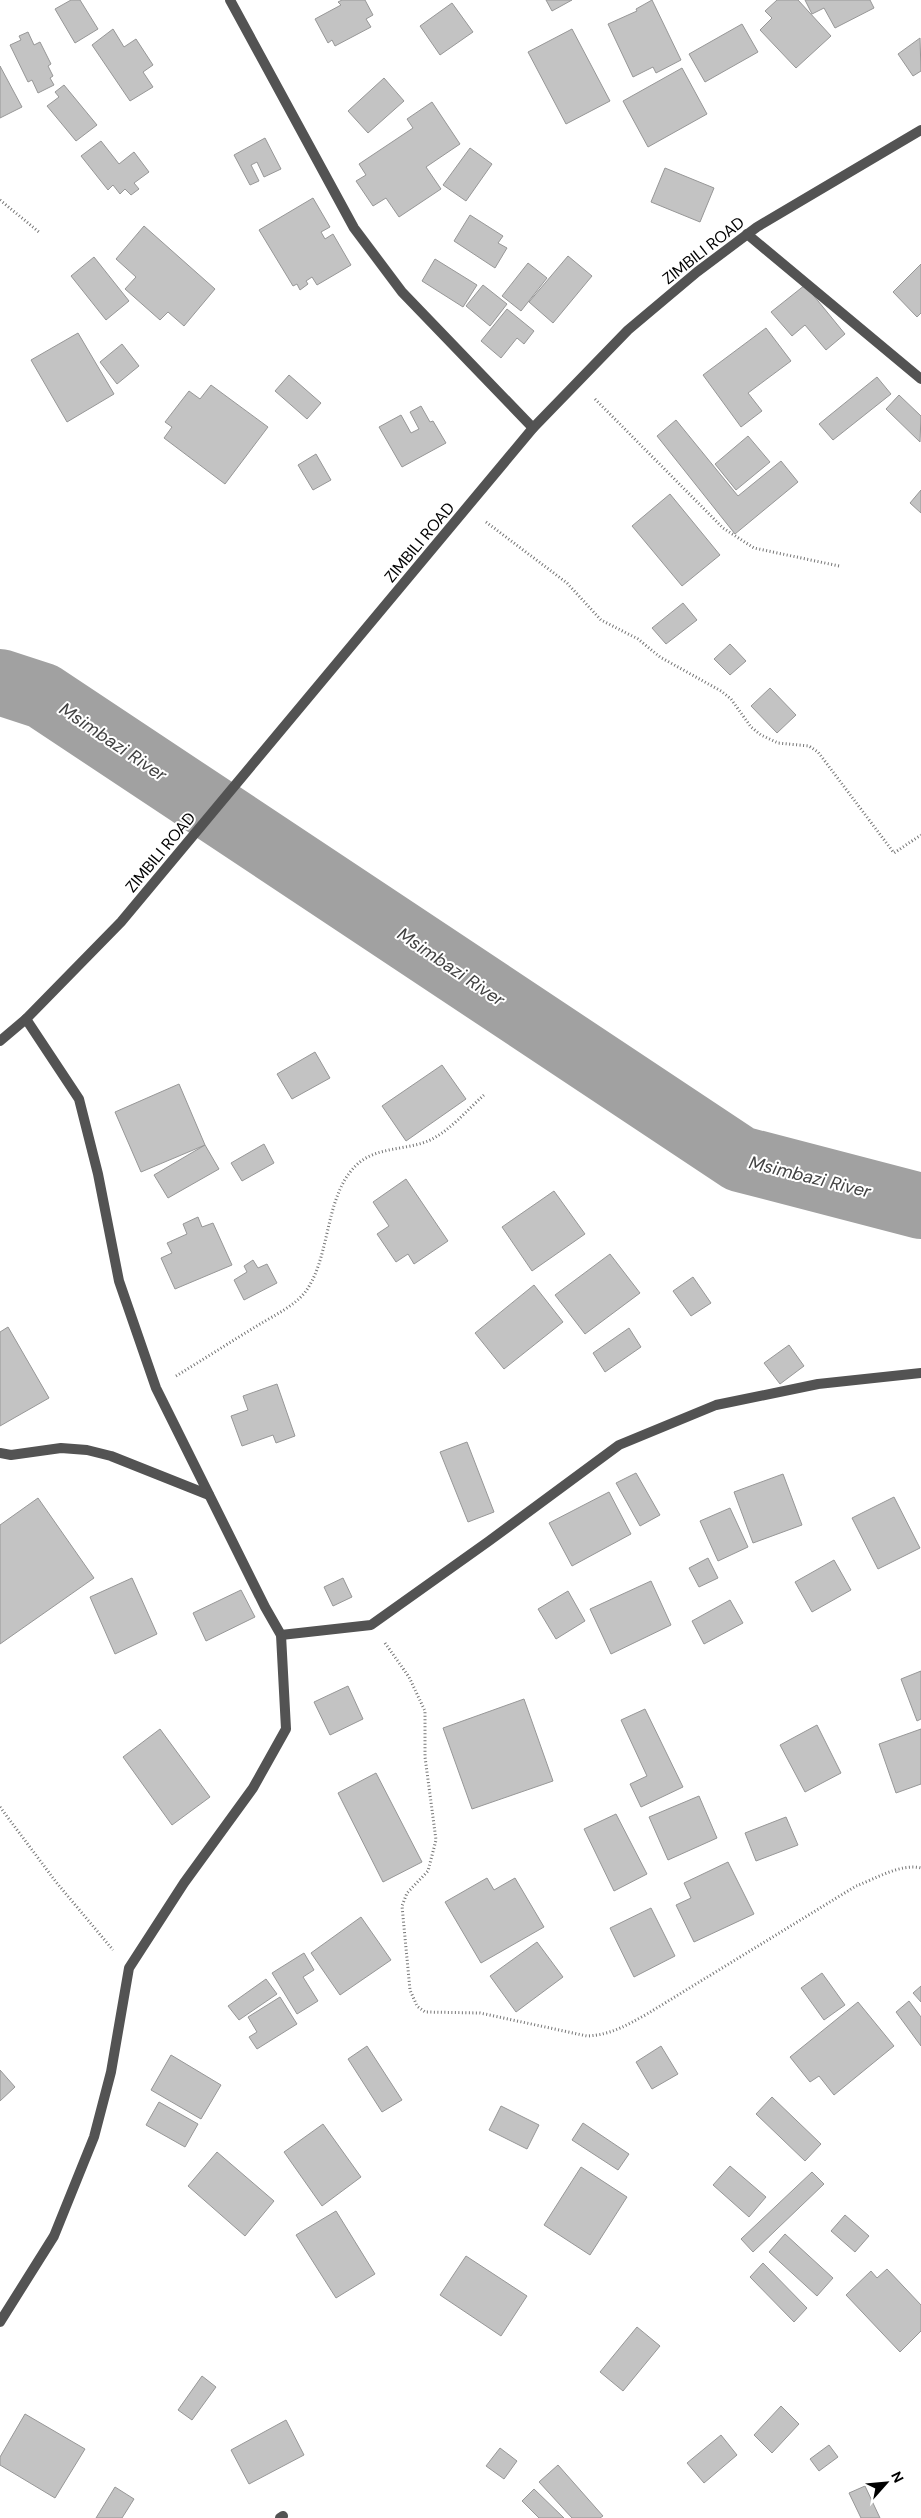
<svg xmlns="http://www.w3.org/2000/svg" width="921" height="2518" viewBox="0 0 921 2518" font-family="'DM Sans',sans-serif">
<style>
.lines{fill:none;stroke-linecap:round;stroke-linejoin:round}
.river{stroke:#a1a1a1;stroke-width:66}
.building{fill:#c3c3c3;stroke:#979797}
.path{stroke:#757575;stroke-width:3;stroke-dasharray:1 2.5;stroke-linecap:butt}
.minor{stroke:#535353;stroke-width:10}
.labels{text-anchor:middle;stroke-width:4;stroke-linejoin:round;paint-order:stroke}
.street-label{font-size:16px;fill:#000;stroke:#fff}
.water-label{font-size:18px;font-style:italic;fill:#424242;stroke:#fff}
</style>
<rect width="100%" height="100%" fill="#fff"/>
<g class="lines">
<path class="river" d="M0,682L43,696L740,1159L921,1206"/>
</g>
<g class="building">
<path d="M71,0H80L98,29L75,43L55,9Z"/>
<path d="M342,0H365L373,15L366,19L371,27L335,46L332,40L328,43L315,19L341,5L338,2Z"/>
<path d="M546,0H572L552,11Z"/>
<path d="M652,0L681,60L656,73L653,67L633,77L608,24L637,11L636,9Z"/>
<path d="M777,0H798L831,36L796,68L760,30L772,18L765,11Z"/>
<path d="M805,0H870L874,8L835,28L824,8L812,14Z"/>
<path d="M452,3L473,32L440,55L420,26Z"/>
<path d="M742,24L758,52L705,82L689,54Z"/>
<path d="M113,29L124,47L136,39L153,65L143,72L153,87L130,101L92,45Z"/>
<path d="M572,29L610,101L566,124L528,52Z"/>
<path d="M28,32L34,45L40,42L51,64L48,66L53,76L50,78L54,85L38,93L32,80L28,82L10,45L21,40L19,36Z"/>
<path d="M920,38L921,71L913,76L898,54Z"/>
<path d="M0,66L22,107L0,118Z"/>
<path d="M682,68L707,114L648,147L623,101Z"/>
<path d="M384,78L404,101L368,133L348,111Z"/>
<path d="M64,85L97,125L76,141L47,106L59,97L55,92Z"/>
<path d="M432,102L460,144L426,167L441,189L399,217L386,198L373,206L356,181L366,175L359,164L413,128L407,119Z"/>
<path d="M265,138L281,169L264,177L257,162L251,165L259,181L250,185L234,155Z"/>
<path d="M101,141L119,164L134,152L149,172L134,183L139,189L131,195L125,189L120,194L113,185L108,190L81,156Z"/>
<path d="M470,148L492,164L466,201L443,185Z"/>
<path d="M665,168L714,188L700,222L651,202Z"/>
<path d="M313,198L330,227L321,232L325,239L333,234L351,265L317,285L312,277L306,281L308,284L300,290L297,284L293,286L259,230Z"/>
<path d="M470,215L503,236L498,243L507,248L495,268L454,241Z"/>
<path d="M144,226L215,289L184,326L168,312L160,320L125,289L136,277L116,259Z"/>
<path d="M568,256L592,276L553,323L529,302Z"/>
<path d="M94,257L129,301L106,320L71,276Z"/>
<path d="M435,259L477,285L463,307L422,281Z"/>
<path d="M528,263L547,278L521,311L502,296Z"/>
<path d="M921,264V313L917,317L893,292Z"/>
<path d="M483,285L507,304L490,326L466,306Z"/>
<path d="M805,285L845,334L826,350L805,325L792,336L771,312Z"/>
<path d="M507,309L534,331L524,344L517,338L501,358L481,341Z"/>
<path d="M766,328L791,361L748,393L762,411L741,427L703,375Z"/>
<path d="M78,333L114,394L67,422L31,360Z"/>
<path d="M122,344L139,366L117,384L100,362Z"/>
<path d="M289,375L321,403L307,419L275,391Z"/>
<path d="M877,377L891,394L833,440L819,424Z"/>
<path d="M211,385L268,427L225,484L164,438L172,427L165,422L189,391L200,399Z"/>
<path d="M899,395L921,416L920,442L886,409Z"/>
<path d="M421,406L430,422L433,421L446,443L402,467L379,427L401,415L411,433L419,429L410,412Z"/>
<path d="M676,420L738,496L781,461L798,482L735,534L657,436Z"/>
<path d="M748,436L770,462L736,490L715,464Z"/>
<path d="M316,454L331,480L313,490L298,465Z"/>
<path d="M921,490V513L910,503Z"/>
<path d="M670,494L720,555L682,586L632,526Z"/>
<path d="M683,603L697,620L666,644L652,628Z"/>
<path d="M730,644L746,661L730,675L714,659Z"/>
<path d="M770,688L796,715L777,733L751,706Z"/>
<path d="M315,1052L330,1078L292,1099L277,1074Z"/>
<path d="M442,1065L466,1099L406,1141L382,1106Z"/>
<path d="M179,1084L205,1145L141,1172L115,1112Z"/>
<path d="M264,1144L274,1163L242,1181L231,1163Z"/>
<path d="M205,1145L219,1169L168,1198L154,1175Z"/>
<path d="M406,1179L448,1241L414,1264L408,1254L396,1262L377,1234L389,1226L373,1202Z"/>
<path d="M554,1191L585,1234L532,1271L502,1227Z"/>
<path d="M198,1217L202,1227L213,1223L232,1265L175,1289L161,1258L172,1253L167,1243L187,1234L183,1224Z"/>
<path d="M610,1254L640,1293L585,1334L555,1295Z"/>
<path d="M253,1260L258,1268L267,1264L277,1283L244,1300L234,1280L247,1272L244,1266Z"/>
<path d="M693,1277L711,1303L691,1316L673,1291Z"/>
<path d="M534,1285L563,1322L504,1369L475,1333Z"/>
<path d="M8,1327L49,1398L0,1426V1332Z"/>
<path d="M629,1328L641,1347L605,1372L593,1353Z"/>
<path d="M789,1345L804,1366L780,1384L764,1363Z"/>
<path d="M277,1384L295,1436L276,1443L273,1435L242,1446L231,1416L248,1410L243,1396Z"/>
<path d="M467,1442L494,1512L468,1522L440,1452Z"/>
<path d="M636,1473L660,1515L640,1526L616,1483Z"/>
<path d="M783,1474L802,1525L753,1543L734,1492Z"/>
<path d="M609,1492L631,1534L572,1566L549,1523Z"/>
<path d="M894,1497L920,1548L878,1569L852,1518Z"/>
<path d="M38,1498L94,1578L0,1644V1525Z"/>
<path d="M730,1508L748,1547L718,1561L700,1521Z"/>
<path d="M708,1558L718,1578L699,1587L689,1568Z"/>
<path d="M834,1560L851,1590L812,1612L795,1582Z"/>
<path d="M132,1578L157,1634L115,1654L90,1597Z"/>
<path d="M343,1578L352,1597L333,1606L324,1587Z"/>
<path d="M651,1581L671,1625L611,1654L590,1609Z"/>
<path d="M241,1590L255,1617L206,1641L193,1613Z"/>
<path d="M568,1591L585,1621L556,1639L538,1609Z"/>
<path d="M730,1600L743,1623L704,1644L692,1621Z"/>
<path d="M921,1671V1719L917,1721L901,1679Z"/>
<path d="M348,1686L363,1719L330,1735L314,1702Z"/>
<path d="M524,1699L553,1781L472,1809L443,1728Z"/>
<path d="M645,1709L683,1787L641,1807L630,1784L647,1776L621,1720Z"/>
<path d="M817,1725L841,1773L805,1792L780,1745Z"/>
<path d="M160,1729L210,1797L172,1825L123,1757Z"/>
<path d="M921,1729V1784L896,1793L879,1744Z"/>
<path d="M376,1773L422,1862L383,1882L338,1793Z"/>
<path d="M699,1796L717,1838L668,1860L649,1817Z"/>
<path d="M616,1814L647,1874L614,1891L584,1829Z"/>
<path d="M786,1817L798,1845L756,1861L745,1833Z"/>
<path d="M728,1862L754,1914L694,1942L676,1905L691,1898L684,1883Z"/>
<path d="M487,1878L494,1890L515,1878L544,1927L481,1963L445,1902Z"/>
<path d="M651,1908L675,1956L634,1977L610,1928Z"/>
<path d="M361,1917L391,1960L340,1995L311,1953Z"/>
<path d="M537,1942L563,1977L516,2012L490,1976Z"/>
<path d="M304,1953L314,1970L303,1977L318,2001L297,2014L272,1973Z"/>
<path d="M822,1973L845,2005L824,2020L801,1988Z"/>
<path d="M266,1979L277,1994L239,2020L228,2006Z"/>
<path d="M921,1986V2002L913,1993Z"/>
<path d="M280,1997L297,2024L257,2049L249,2037L257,2032L248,2017Z"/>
<path d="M909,2001L921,2017V2046L896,2012Z"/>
<path d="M858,2002L894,2046L834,2095L819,2076L810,2082L790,2057Z"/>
<path d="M367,2046L402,2100L382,2112L348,2059Z"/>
<path d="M661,2046L678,2074L652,2089L636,2062Z"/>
<path d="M171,2055L221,2085L201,2119L151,2090Z"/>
<path d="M0,2070L15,2087L0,2101Z"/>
<path d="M772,2097L821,2144L805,2161L756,2114Z"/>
<path d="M159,2102L198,2124L185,2147L146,2125Z"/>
<path d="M501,2106L539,2125L527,2149L489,2130Z"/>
<path d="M583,2123L629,2154L618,2170L572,2140Z"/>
<path d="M323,2124L361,2177L322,2206L284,2152Z"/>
<path d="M217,2152L274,2201L245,2236L188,2186Z"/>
<path d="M730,2166L766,2197L749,2217L713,2185Z"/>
<path d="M581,2167L627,2197L590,2255L544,2225Z"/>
<path d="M812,2172L824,2184L753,2252L741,2239Z"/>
<path d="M336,2211L375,2274L336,2298L296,2235Z"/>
<path d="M845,2215L869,2236L855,2252L831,2231Z"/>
<path d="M785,2234L833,2278L817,2296L769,2252Z"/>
<path d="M466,2256L527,2296L501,2336L440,2295Z"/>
<path d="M763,2263L807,2308L794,2322L750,2277Z"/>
<path d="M887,2269L921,2305V2331L900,2352L846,2295L871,2271L877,2278Z"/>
<path d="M637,2327L660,2346L623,2391L600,2372Z"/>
<path d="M202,2376L216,2387L192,2420L178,2410Z"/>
<path d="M781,2406L799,2424L772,2453L754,2435Z"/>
<path d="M25,2414L85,2449L55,2498L0,2465V2457Z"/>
<path d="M286,2420L304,2455L249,2484L231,2450Z"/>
<path d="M721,2435L737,2455L704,2483L687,2463Z"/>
<path d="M829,2445L838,2457L819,2471L810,2459Z"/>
<path d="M500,2448L517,2461L504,2479L486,2466Z"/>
<path d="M558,2465L603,2516L600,2518H572L539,2482Z"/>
<path d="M865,2486L880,2518H861L849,2493Z"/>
<path d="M115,2487L134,2499L122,2518H96Z"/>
<path d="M534,2489L564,2518H539L522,2501Z"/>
</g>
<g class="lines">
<g class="path">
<path d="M0,200L39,232"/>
<path d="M595,399L723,528L754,548L839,566"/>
<path d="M486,522L567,583L601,620L638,639L660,657L721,691L731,699L751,727L761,735L778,743L809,746L818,752L894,853L921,835"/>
<path d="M176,1376C204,1359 232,1341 260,1324C275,1315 296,1305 306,1291C332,1254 324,1191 360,1162C379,1147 406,1150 428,1141C449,1132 467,1110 484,1095"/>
<path d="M385,1643L409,1677L425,1711V1757L436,1840L428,1871L407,1893L402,1906L410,1990L417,2006L425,2012L480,2013L587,2036C611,2035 627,2025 647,2014L856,1886C875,1879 901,1863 921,1868"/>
<path d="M0,1807L56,1882L113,1950"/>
</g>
<g class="minor">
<path d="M230,0L354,228L402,292L533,428"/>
<path d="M747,234L921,379"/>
<path d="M0,1041L26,1019L121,922L533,428L628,330L697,272L757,227L921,130"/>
<path d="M0,1453L11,1455L61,1448L87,1450L111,1456L209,1495"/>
<path d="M281,1635L371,1625L489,1541L619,1445L716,1405L818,1384L921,1373"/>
<path d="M0,2322L54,2236L94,2137L111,2072L129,1968L184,1883L253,1788L286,1729L281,1635L265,1607L156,1388L119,1281L98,1174L79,1099L26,1019"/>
<path d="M280,2518L283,2516"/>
</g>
</g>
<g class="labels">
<g class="street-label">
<text transform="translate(703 250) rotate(-38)" y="6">ZIMBILI ROAD</text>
<text transform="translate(419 542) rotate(-50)" y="6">ZIMBILI ROAD</text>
<text transform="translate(160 852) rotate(-50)" y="6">ZIMBILI ROAD</text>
</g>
<g class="water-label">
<text transform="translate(113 742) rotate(34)" y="6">Msimbazi River</text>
<text transform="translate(451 967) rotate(34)" y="6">Msimbazi River</text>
<text transform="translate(810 1177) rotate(14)" y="6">Msimbazi River</text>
</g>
</g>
<g transform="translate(886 2483) rotate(63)" stroke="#ffffff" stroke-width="4" paint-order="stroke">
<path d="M0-4L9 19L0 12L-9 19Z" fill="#000000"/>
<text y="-8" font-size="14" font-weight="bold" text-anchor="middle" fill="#000000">N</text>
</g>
</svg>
